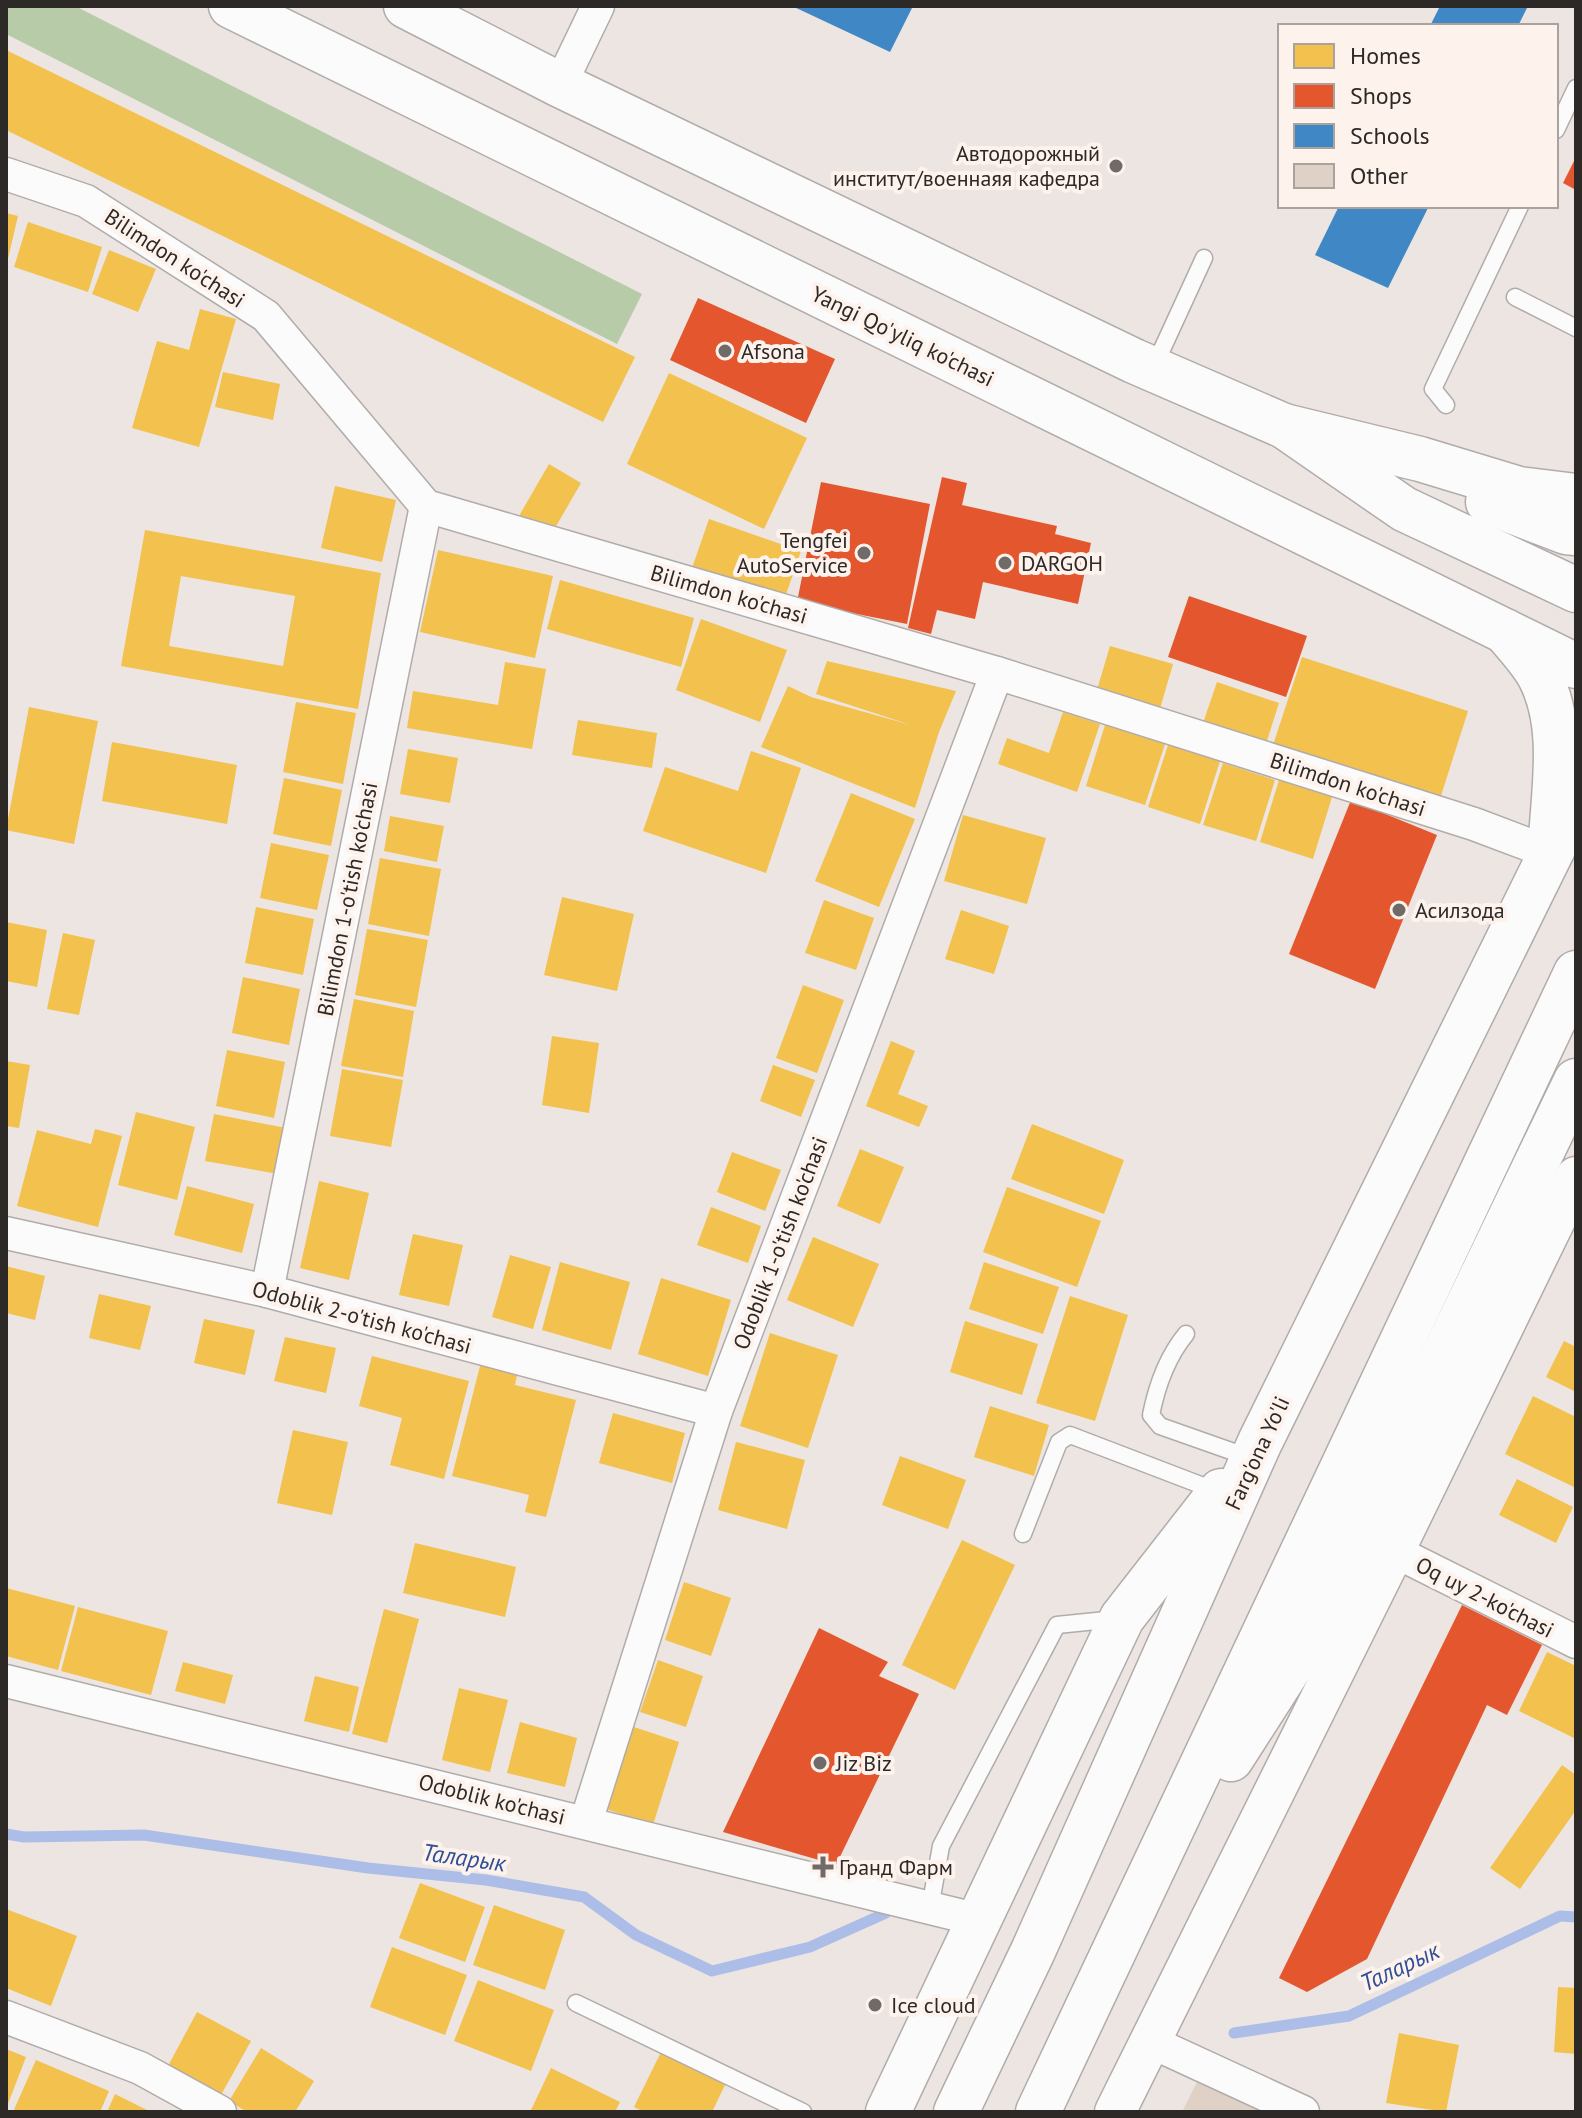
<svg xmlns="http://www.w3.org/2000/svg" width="1582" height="2118" viewBox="0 0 1582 2118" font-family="'PT Sans',sans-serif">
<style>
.forest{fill:#b7cba9}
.homes{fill:#f2c14e;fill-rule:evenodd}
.shops{fill:#e4572e}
.schools{fill:#3f88c5}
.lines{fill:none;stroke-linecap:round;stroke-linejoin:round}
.stream{stroke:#acbee7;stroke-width:11}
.building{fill:#dfd1c6}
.service-casing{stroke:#b1aca9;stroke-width:19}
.minor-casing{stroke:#b1aca9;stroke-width:35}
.tertiary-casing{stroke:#b1aca9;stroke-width:43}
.secondary-casing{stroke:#b1aca9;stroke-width:47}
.primary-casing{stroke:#b1aca9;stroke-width:47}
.service{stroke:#fcfbfb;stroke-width:16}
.minor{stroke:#fcfbfb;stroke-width:32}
.tertiary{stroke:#fcfbfb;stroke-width:40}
.secondary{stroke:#fcfbfb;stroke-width:44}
.primary{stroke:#fcfbfb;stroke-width:44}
.poi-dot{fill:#706b68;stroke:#fdf2ec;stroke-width:3}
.labels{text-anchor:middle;stroke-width:8;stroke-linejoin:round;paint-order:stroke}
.poi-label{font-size:22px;fill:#2d2927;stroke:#fdf2ec;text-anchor:start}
.street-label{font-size:22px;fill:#2d2927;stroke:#fdf2ec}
.water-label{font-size:24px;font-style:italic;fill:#2f4f96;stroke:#fdf2ec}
</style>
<rect width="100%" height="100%" fill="#ece5e2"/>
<path class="forest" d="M6,6H75L642,294L617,344L6,34Z"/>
<g class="homes">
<path d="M6,50L635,357L603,422L6,130Z"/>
<path d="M6,213L18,216L7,263H6Z"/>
<path d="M28,222L102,247L88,292L14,267Z"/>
<path d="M109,250L156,269L138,312L92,294Z"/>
<path d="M200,309L236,319L199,447L132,428L157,341L189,350Z"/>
<path d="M223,372L280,384L273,420L215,407Z"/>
<path d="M669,373L807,438L764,529L627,464Z"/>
<path d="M549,464L581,483L551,535L519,516Z"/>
<path d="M335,486L396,500L382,562L321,548Z"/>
<path d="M709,519L801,551L783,603L691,571Z"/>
<path d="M145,530L381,573L358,709L121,666ZM181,576L295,596L283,666L169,646Z"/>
<path d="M438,550L553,576L535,658L420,632Z"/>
<path d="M560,580L694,618L681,667L547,629Z"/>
<path d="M701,619L787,650L760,722L676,690Z"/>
<path d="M1110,646L1173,664L1159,712L1096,693Z"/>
<path d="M1302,657L1468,711L1439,802L1272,748Z"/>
<path d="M827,661L956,691L939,732L915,808L761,747L788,686L811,697L911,725L816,694Z"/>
<path d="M505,662L546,669L532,749L407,728L413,691L498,705Z"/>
<path d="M1217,682L1279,703L1265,747L1202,726Z"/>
<path d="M296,702L356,713L343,784L283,772Z"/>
<path d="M29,707L98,721L74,844L6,830Z"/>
<path d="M1063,712L1100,724L1077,792L998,764L1007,738L1049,753Z"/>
<path d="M578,720L657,733L652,768L572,755Z"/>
<path d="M1105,725L1165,744L1145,805L1086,786Z"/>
<path d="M112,742L237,765L227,824L102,801Z"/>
<path d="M1168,745L1220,761L1200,824L1148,807Z"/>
<path d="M408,749L458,758L450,803L400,794Z"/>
<path d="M751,751L801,768L766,873L643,831L665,767L738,791Z"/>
<path d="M1223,763L1275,780L1256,841L1203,825Z"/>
<path d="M284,778L342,790L331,846L273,834Z"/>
<path d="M1279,780L1332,797L1313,859L1260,842Z"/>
<path d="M851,793L915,819L879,907L815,881Z"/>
<path d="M963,815L1046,838L1027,904L944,881Z"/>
<path d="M390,816L444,826L437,862L384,851Z"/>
<path d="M271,843L329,855L317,910L260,898Z"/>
<path d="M380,858L441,869L429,936L368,924Z"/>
<path d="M562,897L634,914L617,991L544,975Z"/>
<path d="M824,900L874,918L856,970L805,953Z"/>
<path d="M256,907L314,919L303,975L245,963Z"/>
<path d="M961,910L1009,926L994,974L945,959Z"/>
<path d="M6,922L47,930L37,987L6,981Z"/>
<path d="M367,929L428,940L416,1007L355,995Z"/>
<path d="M63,933L95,940L79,1015L47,1009Z"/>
<path d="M243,977L300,989L289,1045L232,1033Z"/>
<path d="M803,985L844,1000L817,1073L776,1058Z"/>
<path d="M354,999L414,1011L403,1077L341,1066Z"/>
<path d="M552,1036L599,1043L589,1113L542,1105Z"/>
<path d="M891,1041L915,1051L898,1094L928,1106L919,1127L866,1106Z"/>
<path d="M227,1050L285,1062L274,1118L216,1106Z"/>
<path d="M6,1061L30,1065L19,1128L6,1126Z"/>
<path d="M773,1065L815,1080L801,1117L760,1101Z"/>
<path d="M342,1069L403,1080L391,1147L330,1136Z"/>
<path d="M136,1112L195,1127L177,1200L118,1185Z"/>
<path d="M214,1114L286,1128L278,1174L205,1161Z"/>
<path d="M1032,1124L1124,1160L1104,1214L1011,1179Z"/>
<path d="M95,1129L122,1136L98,1227L17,1206L37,1130L91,1144Z"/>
<path d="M860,1149L904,1167L880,1224L837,1206Z"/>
<path d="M732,1152L781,1170L765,1211L717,1192Z"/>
<path d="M319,1181L369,1193L349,1280L300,1268Z"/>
<path d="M187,1186L254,1204L242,1253L174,1235Z"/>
<path d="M1007,1187L1101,1221L1077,1287L983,1252Z"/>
<path d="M711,1207L761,1226L748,1263L697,1245Z"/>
<path d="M413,1234L463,1245L449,1306L399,1295Z"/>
<path d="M813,1237L879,1264L853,1327L787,1300Z"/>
<path d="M510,1255L551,1267L533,1329L492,1317Z"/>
<path d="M560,1262L630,1282L611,1350L542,1330Z"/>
<path d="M984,1262L1059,1287L1043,1334L969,1309Z"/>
<path d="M6,1266L45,1276L35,1320L6,1313Z"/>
<path d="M661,1278L731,1300L708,1376L638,1354Z"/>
<path d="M99,1294L151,1306L140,1350L89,1338Z"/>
<path d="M1070,1296L1128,1315L1095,1421L1036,1403Z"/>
<path d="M204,1319L255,1330L245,1375L194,1363Z"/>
<path d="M965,1321L1038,1344L1022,1395L950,1372Z"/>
<path d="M770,1333L838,1355L808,1448L740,1426Z"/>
<path d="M285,1337L336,1348L326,1393L274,1381Z"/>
<path d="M1564,1341L1576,1347V1392L1546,1377Z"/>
<path d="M372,1356L469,1381L444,1479L390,1465L402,1418L359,1406Z"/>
<path d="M481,1362L518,1371L515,1385L576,1400L546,1517L525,1512L529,1495L452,1476Z"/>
<path d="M1533,1396L1576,1417V1488L1505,1454Z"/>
<path d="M990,1406L1049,1425L1034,1476L974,1457Z"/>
<path d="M613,1413L685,1433L672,1483L599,1463Z"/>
<path d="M293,1430L348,1442L332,1515L277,1503Z"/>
<path d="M736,1442L805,1460L787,1529L718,1510Z"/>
<path d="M900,1456L966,1480L948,1529L882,1505Z"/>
<path d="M1517,1479L1573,1507L1556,1543L1499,1515Z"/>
<path d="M962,1540L1015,1565L955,1690L902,1665Z"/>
<path d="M415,1543L516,1567L505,1617L403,1593Z"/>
<path d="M684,1582L731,1598L711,1656L665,1640Z"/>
<path d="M6,1588L75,1606L58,1670L6,1656Z"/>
<path d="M78,1607L168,1631L151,1695L61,1671Z"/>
<path d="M384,1609L419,1619L387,1743L352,1734Z"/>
<path d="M1547,1652L1576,1666V1739L1519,1711Z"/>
<path d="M658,1660L703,1676L686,1727L640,1712Z"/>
<path d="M183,1662L233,1675L225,1704L175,1691Z"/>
<path d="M315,1676L359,1687L349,1732L304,1721Z"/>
<path d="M459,1688L508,1700L490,1772L442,1760Z"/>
<path d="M520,1722L577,1738L565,1787L507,1773Z"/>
<path d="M634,1727L679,1742L653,1825L606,1809Z"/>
<path d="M1562,1765L1576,1775V1810L1520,1889L1490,1868Z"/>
<path d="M420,1883L485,1907L465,1962L399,1938Z"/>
<path d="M494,1905L565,1930L545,1990L473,1965Z"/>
<path d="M6,1909L77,1936L51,2006L6,1988Z"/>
<path d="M392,1947L467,1975L445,2035L370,2007Z"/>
<path d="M478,1980L554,2010L531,2071L454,2041Z"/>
<path d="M1558,1987L1576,1988V2054L1554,2052Z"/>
<path d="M197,2012L251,2041L221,2095L168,2066Z"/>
<path d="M1399,2033L1459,2045L1446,2112L1386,2103Z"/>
<path d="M261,2048L314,2081L295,2112H247L229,2101Z"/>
<path d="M6,2049L26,2057L6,2109Z"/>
<path d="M662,2050L726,2083L712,2112H644L634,2107Z"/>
<path d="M36,2060L109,2091L100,2112H13Z"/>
<path d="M551,2068L620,2102L615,2112H530Z"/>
<path d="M115,2094L151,2112H107Z"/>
</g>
<g class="shops">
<path d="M1576,157V190L1563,183Z"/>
<path d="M698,298L835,359L806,423L670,360Z"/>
<path d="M942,477L967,483L962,505L1057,526L1055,534L1091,543L1078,604L983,582L975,619L937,610L931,634L908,628Z"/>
<path d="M821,482L930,504L907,624L797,602Z"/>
<path d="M1189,596L1307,636L1286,697L1168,657Z"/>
<path d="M1351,800L1437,835L1375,989L1289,954Z"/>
<path d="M1462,1605L1542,1645L1507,1715L1487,1705L1367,1959L1307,1992L1279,1978Z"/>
<path d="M819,1628L888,1662L879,1676L919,1694L836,1865L723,1832Z"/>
</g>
<g class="schools">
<path d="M792,6H913L890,52Z"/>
<path d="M1440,6H1528L1518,26H1430Z"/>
<path d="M1339,206H1429L1388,288L1315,255Z"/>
</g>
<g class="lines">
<g class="stream">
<path d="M6,1834L24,1837L144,1835L368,1868L486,1880L584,1897L636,1935L712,1971L810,1947L886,1913"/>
<path d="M1234,2033L1349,2016L1560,1916L1576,1917"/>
</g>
</g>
<path class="building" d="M1198,2080L1261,2112H1182Z"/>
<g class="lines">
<g class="service-casing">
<g id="service">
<path d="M1556,130L1576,88"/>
<path d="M1515,297L1576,328"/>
<path d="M1153,369L1204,258"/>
<path d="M1446,405L1433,389L1520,206"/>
<path d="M1186,1334C1167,1357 1157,1385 1151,1415L1160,1426L1248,1457"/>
<path d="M1023,1534L1059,1442L1070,1435L1219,1492"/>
<path d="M930,1908L941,1846L1057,1625L1116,1619"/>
<path d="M576,2003L803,2112"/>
</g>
</g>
<g class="minor-casing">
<g id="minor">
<path d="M560,85L598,6"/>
<path d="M6,174L86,201L266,316L426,506L997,673L1474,824L1551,853"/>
<path d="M6,1233L267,1291L716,1411"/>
<path d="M267,1291L426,506"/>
<path d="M1394,1551L1576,1642"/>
<path d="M6,1681L979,1920"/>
<path d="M586,1822L716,1411L997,673"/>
<path d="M6,2017L140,2068L220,2112"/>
<path d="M1149,2041L1303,2112"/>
</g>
</g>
<g class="tertiary-casing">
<path id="tertiary" d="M1115,2112L1394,1551L1576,1177"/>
</g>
<g class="secondary-casing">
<g id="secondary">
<path d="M231,6L1576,666"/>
<path d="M406,6L560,85L1134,361L1284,426L1404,509L1576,590"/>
</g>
</g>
<g class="primary-casing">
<g id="primary">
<path d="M1284,426L1420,459L1519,489L1576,496"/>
<path d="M1488,502L1566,532L1576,533"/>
<path d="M1505,631C1517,646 1532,661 1540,677C1565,725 1554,787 1551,839"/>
<path d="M1231,1759L1304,1645L1576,1081"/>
<path d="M888,2112L1122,1618L1221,1491"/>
<path d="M956,2112L1033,1951L1260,1442L1576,802"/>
<path d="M1038,2112L1576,973"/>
</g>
</g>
<use href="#service" class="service"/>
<use href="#minor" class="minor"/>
<use href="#tertiary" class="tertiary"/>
<use href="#secondary" class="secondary"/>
<use href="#primary" class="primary"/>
</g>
<g class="poi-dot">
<circle cx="1116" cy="166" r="8"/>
<circle cx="725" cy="351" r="8"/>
<circle cx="864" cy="553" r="8"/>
<circle cx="1005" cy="563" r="8"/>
<circle cx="1399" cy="910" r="8"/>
<circle cx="820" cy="1763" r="8"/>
<path d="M819 1855h8v8h8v8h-8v8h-8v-8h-8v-8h8z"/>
<circle cx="875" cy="2005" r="8"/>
</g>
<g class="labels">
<g class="poi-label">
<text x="1100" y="161" text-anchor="end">Автодорожный<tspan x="1100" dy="25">институт/военнаяя кафедра</tspan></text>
<text x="741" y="359">Afsona</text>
<text x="848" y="548" text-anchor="end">Tengfei<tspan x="848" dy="25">AutoService</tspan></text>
<text x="1021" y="571">DARGOH</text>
<text x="1415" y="918">Асилзода</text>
<text x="836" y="1771">Jiz Biz</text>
<text x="839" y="1875">Гранд Фарм</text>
<text x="891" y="2013">Ice cloud</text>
</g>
<g class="street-label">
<text transform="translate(175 258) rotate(33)" y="8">Bilimdon ko'chasi</text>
<text transform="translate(903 336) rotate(26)" y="8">Yangi Qo'yliq ko'chasi</text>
<text transform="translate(729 594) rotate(16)" y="8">Bilimdon ko'chasi</text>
<text transform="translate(1348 784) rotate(18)" y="8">Bilimdon ko'chasi</text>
<text transform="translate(347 899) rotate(-79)" y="8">Bilimdon 1-o'tish ko'chasi</text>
<text transform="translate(780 1243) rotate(-69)" y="8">Odoblik 1-o'tish ko'chasi</text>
<text transform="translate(362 1317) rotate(15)" y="8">Odoblik 2-o'tish ko'chasi</text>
<text transform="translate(1257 1453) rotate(-65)" y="8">Farg'ona Yo'li</text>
<text transform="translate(1485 1597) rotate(27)" y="8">Oq uy 2-ko'chasi</text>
<text transform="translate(492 1799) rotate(14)" y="8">Odoblik ko'chasi</text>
</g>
<g class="water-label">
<text transform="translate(464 1858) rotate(8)" y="8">Таларык</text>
<text transform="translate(1400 1967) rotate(-25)" y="8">Таларык</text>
</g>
</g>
<rect width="1582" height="2118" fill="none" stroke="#2d2927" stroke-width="16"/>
<rect x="1278" y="24" width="280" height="184" fill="#fdf2ec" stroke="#aaa29d" stroke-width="2"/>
<rect x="1294" y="44" width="40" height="24" fill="#f2c14e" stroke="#aaa29d" stroke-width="2"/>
<text x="1350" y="64" font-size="24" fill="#2d2927">Homes</text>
<rect x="1294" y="84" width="40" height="24" fill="#e4572e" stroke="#aaa29d" stroke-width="2"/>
<text x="1350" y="104" font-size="24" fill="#2d2927">Shops</text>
<rect x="1294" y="124" width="40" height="24" fill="#3f88c5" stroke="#aaa29d" stroke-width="2"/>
<text x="1350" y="144" font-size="24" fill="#2d2927">Schools</text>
<rect x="1294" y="164" width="40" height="24" fill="#dfd1c6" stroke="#aaa29d" stroke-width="2"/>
<text x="1350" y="184" font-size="24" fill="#2d2927">Other</text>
</svg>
